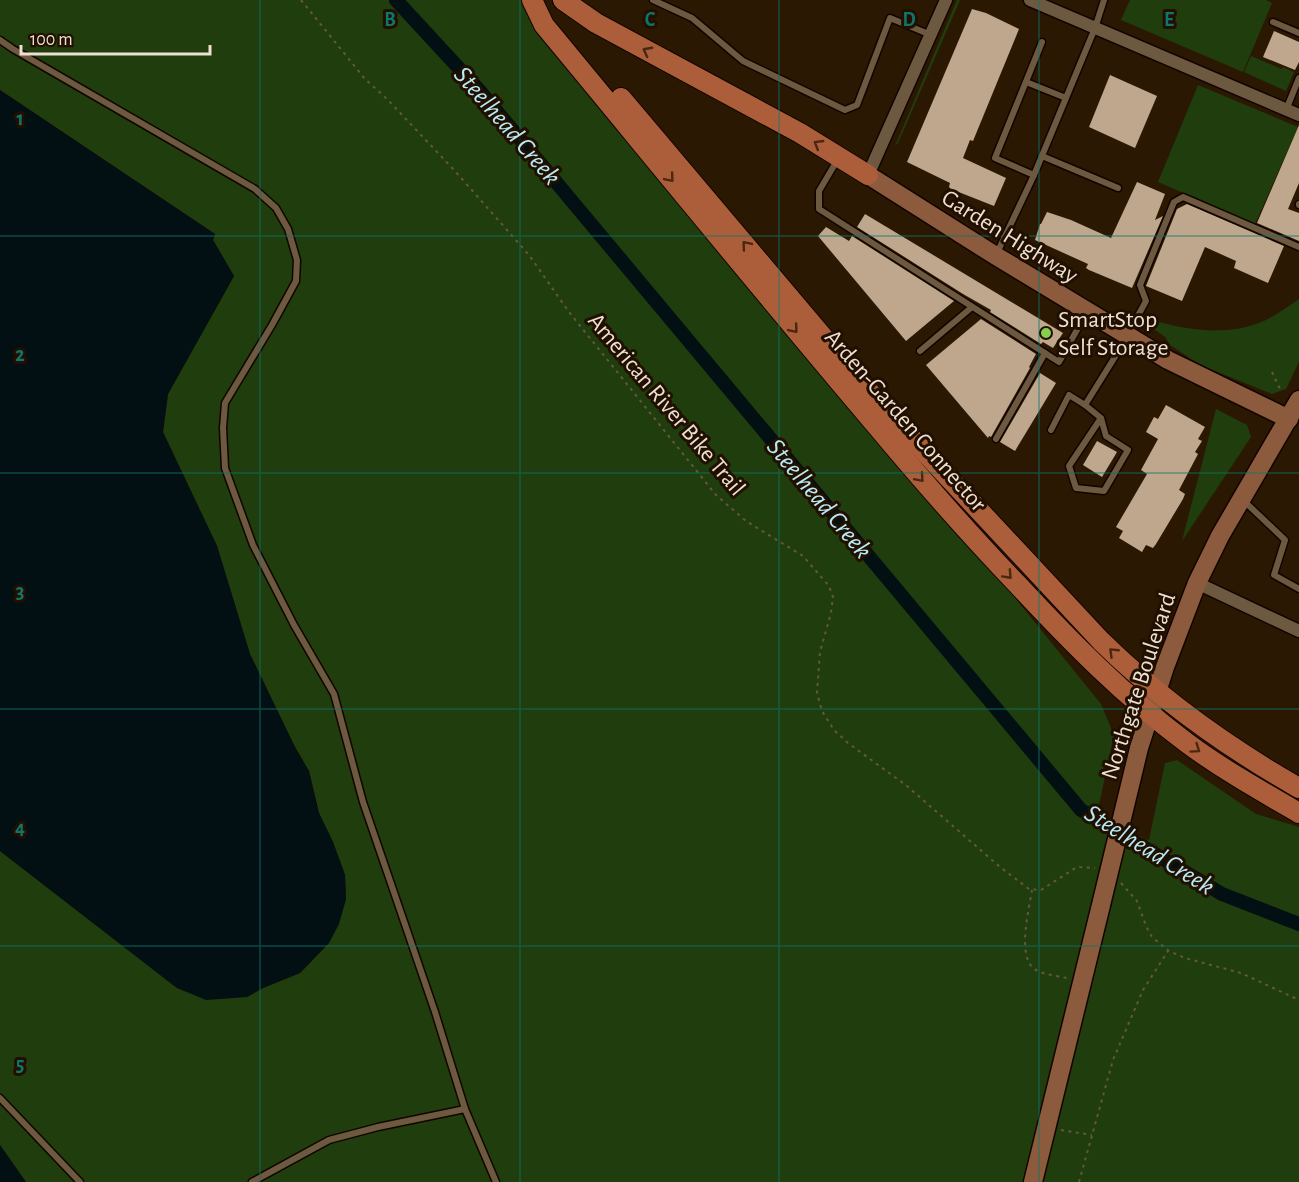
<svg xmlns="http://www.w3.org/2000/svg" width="1299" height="1182" viewBox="0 0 1299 1182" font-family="'Alegreya Sans',sans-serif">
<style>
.green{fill:#203d0d}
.water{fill:#031013}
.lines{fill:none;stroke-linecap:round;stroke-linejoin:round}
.canal{stroke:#031013;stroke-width:14}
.building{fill:#bfa78d}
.lane-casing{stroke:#120400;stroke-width:9}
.street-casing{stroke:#120400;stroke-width:15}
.secondary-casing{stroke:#120400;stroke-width:21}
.primary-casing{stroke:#120400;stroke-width:22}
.path{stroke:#675543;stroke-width:2;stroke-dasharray:3 4.5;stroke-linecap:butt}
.lane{stroke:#6d5840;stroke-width:6}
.street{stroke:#6d5840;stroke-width:12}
.secondary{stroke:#8c5b3d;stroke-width:18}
.primary{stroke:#ab5e39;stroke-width:20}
.secondary-bridge-casing{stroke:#120400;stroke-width:21;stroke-linecap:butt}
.secondary-bridge{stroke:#8c5b3d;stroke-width:18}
.oneway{stroke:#4a2711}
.grid{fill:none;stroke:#0f766e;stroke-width:1.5;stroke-opacity:0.55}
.poi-dot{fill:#83d04e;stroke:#210f00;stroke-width:2}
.labels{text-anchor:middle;stroke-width:6;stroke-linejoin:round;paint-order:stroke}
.street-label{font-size:24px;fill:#ede0d3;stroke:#210f00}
.poi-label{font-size:24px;fill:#ede0d3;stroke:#210f00;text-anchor:start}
.water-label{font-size:26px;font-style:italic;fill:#b8ebf7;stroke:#210f00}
.grid-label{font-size:20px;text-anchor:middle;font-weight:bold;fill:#0f766e;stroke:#210f00;stroke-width:6;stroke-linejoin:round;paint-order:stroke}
</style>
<rect width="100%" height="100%" fill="#2b1803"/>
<g class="green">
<path d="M0,0H531L1101,704L1114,735L1096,819L1149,840L1165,763L1177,760L1256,814L1299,827V1182H26L0,1145V851L177,988L247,997L263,988L300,973L329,943L346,900L345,875L333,842L319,813L309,771L295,747L250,654L217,546L163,432L168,394L234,276L213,240L215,234L0,90Z"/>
<path d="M957,0H960L898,143L895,146Z"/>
<path d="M1130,0H1266L1272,3L1243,72L1121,20Z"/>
<path d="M1251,56L1282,69L1283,67L1294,72L1286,91L1244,72Z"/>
<path d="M1198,85L1298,127L1255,224L1158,182Z"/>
<path d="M1299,299V362L1286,389L1272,394L1200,365L1170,345L1165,337L1147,324L1150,319C1183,330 1225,336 1259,323C1273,318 1287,307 1299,299Z"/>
<path d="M1216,409L1247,425L1251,437L1182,541Z"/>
</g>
<g class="water">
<path d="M0,90L215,234L213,240L234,276L168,394L163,432L217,546L250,654L295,747L309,771L319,813L333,842L345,875L346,899L339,924L329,943L300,973L263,988L247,997L206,1000L177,988L0,851Z"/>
<path d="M0,1145L26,1182H0Z"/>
</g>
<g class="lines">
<path class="canal" d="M396,0L479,90L1081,810L1222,894L1299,924"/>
</g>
<g class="building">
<path d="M972,9L986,13L1019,29L973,141L970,140L963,158L1006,178L994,206L951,189L949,187L950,183L907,162Z"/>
<path d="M1274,31L1299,42V62L1295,70L1263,57Z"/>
<path d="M1110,75L1157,96L1135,148L1089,127Z"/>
<path d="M1299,125V183L1288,209L1299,213V241L1257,223Z"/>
<path d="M1137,182L1165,194L1155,220L1163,216L1132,288L1089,270L1086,268L1088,264L1035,240L1040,224H1041L1047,212L1071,220L1111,238Z"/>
<path d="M1187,204L1284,246L1268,283L1234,268L1236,261L1205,247L1182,301L1146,286L1177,209Z"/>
<path d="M865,214L1063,333L1053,348L1043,342L1041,344L990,312L991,310L963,294L857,227Z"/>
<path d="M826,227L849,241L852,236L954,301L906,341L818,236Z"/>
<path d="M981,319L1036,354L1029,367L1030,368L991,437L989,436L988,438L926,365Z"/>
<path d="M1040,373L1056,383L1015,451L1000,442Z"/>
<path d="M1166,405L1205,427L1198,439L1202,441L1195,452L1198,454L1179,490L1185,494L1183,499L1156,544L1153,548L1146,545L1142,552L1119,538L1123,531L1116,527L1147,474L1141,470L1158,439L1146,432L1154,417L1158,419Z"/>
<path d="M1097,441L1117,452L1102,477L1083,465Z"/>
</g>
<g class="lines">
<g class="lane-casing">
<g id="lane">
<path d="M653,0L692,18L743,61L845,110L857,105L890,18L931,35"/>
<path d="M1273,22L1299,33"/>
<path d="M0,40L13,49L255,189L276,208L288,229L297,260L296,281L272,325L225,403L223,428L225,468L253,545L294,625L334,694L363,802L435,1012L465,1109"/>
<path d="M1026,82L1066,98"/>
<path d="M1286,110L1299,78"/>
<path d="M1042,156L1118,188"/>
<path d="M838,159L819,191V209L1059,362L1087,312"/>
<path d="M1034,175L995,158L1042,42"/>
<path d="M1299,204V205"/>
<path d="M997,253L1034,175L1095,28L1104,0"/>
<path d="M920,351L972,307"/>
<path d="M1085,405L1101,418L1106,436L1128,450L1104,491L1076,488L1069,466L1101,418"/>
<path d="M1051,430L1069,395L1085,405L1118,352L1146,301L1140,285L1174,202L1183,197L1299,247"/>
<path d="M996,439L1045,353"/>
<path d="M1244,501L1285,540L1274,575L1299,589"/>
<path d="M0,1098L80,1182"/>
<path d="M252,1182L329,1140L378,1127L465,1109L496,1182"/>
</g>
</g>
<g class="street-casing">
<g id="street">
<path d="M1030,0L1299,115"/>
<path d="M868,175L946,0"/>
<path d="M1197,583L1299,631"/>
</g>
</g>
<g class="secondary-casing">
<g id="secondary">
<path d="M868,175L996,256L1168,360L1289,419"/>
<path d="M1139,748L1165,667L1197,583L1220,536L1299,400"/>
<path d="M1033,1182L1101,905"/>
</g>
</g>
<g class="primary-casing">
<g id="primary">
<path d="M532,0L544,25C654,158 763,292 875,424C921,479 968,533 1018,585C1071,642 1124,696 1187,743C1222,769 1261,791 1299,813"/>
<path d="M563,0L596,23L800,133L868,175"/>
<path d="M621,98L877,401L1101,641C1160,699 1227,747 1299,788"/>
</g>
</g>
<g class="path">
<path d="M301,0L365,79L387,99L455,171L529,255L569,312L716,495L746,521L803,556L829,586L833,597L831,613L820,652L817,693L822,711L834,730L848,743L907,786L1000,867L1029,889L1041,890L1077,867L1095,868"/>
<path d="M1272,372L1280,389"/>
<path d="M1121,883L1137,901L1146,926L1152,937L1169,951L1185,958L1241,973L1299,1000"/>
<path d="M1032,890C1029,910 1016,959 1036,970C1045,975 1057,976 1067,978"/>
<path d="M1061,1130L1092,1135"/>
<path d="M1079,1182L1113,1060L1143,990L1168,951"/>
</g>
<use href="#lane" class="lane"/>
<use href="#street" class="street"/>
<use href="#secondary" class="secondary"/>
<use href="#primary" class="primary"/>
<g class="secondary-bridge-casing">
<path id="secondary-bridge" d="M1101,905L1139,748"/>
</g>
<use href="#secondary-bridge" class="secondary-bridge"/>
</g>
<defs><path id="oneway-chevron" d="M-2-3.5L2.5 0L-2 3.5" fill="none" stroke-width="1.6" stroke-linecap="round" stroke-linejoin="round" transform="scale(1.5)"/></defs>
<g class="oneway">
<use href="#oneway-chevron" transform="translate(647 51) rotate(-152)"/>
<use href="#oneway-chevron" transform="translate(818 144) rotate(-149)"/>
<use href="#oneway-chevron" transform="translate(670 178) rotate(50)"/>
<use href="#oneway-chevron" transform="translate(746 245) rotate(-130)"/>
<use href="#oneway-chevron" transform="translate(794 329) rotate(50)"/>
<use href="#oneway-chevron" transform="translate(920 478) rotate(49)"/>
<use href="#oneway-chevron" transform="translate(1008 575) rotate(47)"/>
<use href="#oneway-chevron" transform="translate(1113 652) rotate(-136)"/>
<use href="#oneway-chevron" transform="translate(1196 749) rotate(35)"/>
</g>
<path class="grid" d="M260,0V1182M520,0V1182M779,0V1182M1039,0V1182M0,236H1299M0,473H1299M0,709H1299M0,946H1299"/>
<circle class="poi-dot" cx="1046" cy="333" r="6"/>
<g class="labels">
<g class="street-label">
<text transform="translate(1010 236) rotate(32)" y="8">Garden Highway</text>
<text transform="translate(667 404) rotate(50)" y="8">American River Bike Trail</text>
<text transform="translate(906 420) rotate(49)" y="8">Arden-Garden Connector</text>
<text transform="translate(1138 686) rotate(-72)" y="8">Northgate Boulevard</text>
</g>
<g class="poi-label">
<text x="1058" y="327">SmartStop<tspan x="1058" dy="28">Self Storage</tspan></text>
</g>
<g class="water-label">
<text transform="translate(508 125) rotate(49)" y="9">Steelhead Creek</text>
<text transform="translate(820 498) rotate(50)" y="9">Steelhead Creek</text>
<text transform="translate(1150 849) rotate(32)" y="9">Steelhead Creek</text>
</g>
</g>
<g class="grid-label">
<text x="390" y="26">B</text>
<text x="650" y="26">C</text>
<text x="909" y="26">D</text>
<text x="1169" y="26">E</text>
<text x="20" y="125">1</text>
<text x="20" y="361">2</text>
<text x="20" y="598">3</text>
<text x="20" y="834">4</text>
<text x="20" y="1071">5</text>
</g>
<path d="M21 45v9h189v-9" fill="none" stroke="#ede0d3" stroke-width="3"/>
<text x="30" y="45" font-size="18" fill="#ede0d3" stroke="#210f00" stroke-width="4.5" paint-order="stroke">100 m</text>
</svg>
